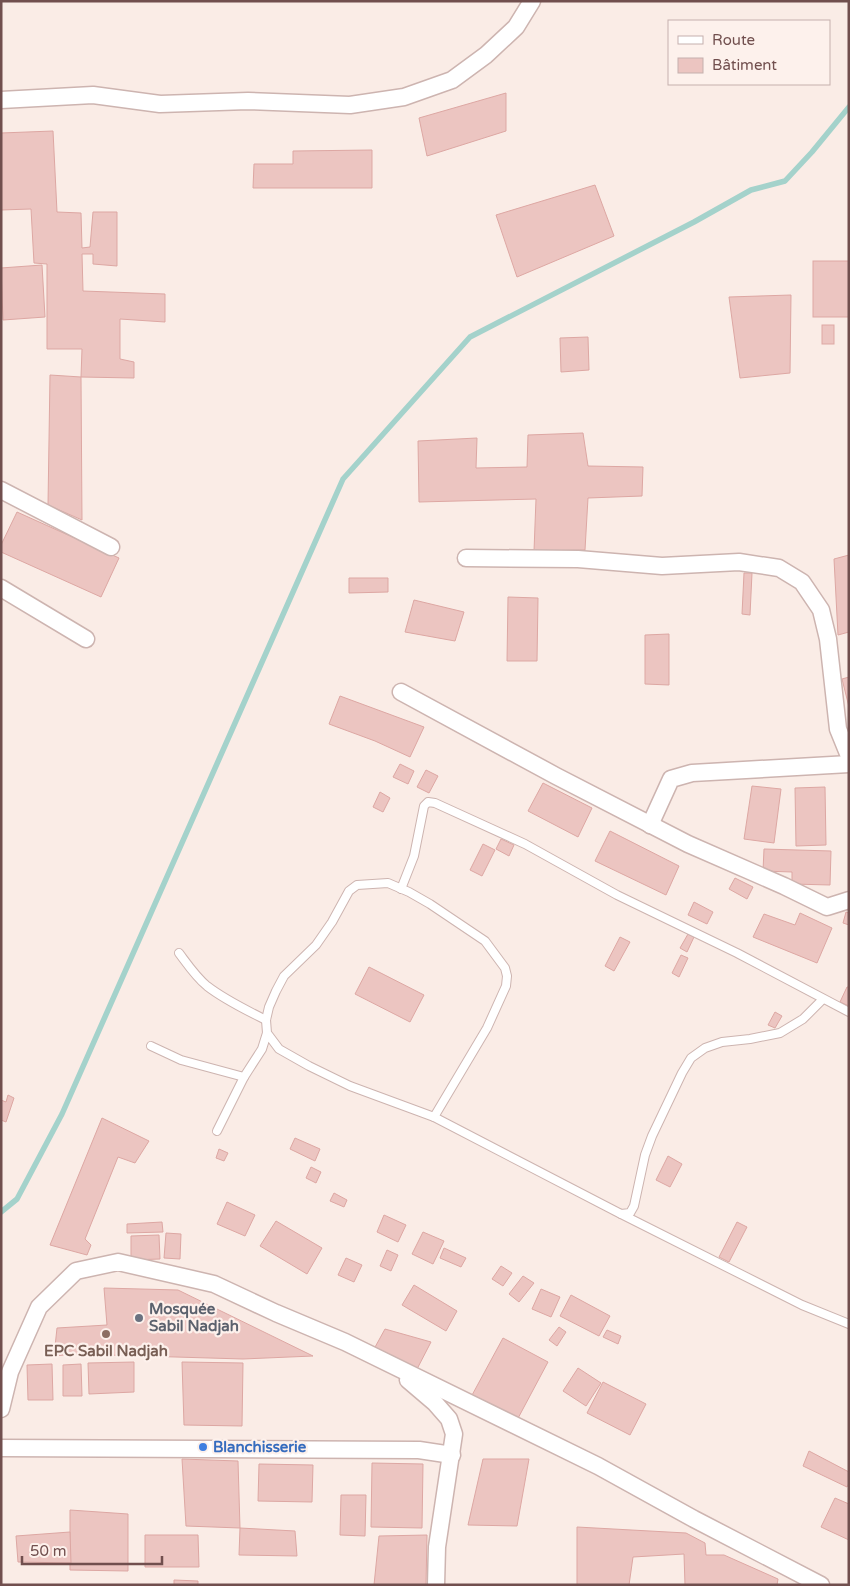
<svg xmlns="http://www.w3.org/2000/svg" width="850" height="1586" viewBox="0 0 850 1586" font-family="'Varela Round',sans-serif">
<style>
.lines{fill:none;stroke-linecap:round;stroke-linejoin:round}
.stream{stroke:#a4d2cb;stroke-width:5.5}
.building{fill:#ecc5c1;stroke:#dda7a3}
.service-casing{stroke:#cdb4b0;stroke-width:10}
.minor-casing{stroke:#cdb4b0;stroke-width:19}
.service{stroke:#fff;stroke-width:8}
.minor{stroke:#fff;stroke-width:16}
.worship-dot{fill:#6b7280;stroke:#fdf1ec;stroke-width:2}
.education-dot{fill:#8d6e63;stroke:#fdf1ec;stroke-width:2}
.shop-dot{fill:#3f7fe0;stroke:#fdf1ec;stroke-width:2}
.labels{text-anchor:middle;stroke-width:4.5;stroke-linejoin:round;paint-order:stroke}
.worship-label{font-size:15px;font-weight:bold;fill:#5b616d;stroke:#fdf1ec;text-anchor:start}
.education-label{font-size:15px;font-weight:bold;fill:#785e54;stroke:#fdf1ec}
.shop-label{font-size:15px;font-weight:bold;fill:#366cbe;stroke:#fdf1ec;text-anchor:start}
</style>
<rect width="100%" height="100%" fill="#faece6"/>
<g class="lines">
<path class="stream" d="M1,1212L17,1199L62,1114L343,479L470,337L694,222L751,190L785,181L812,152L849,107"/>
</g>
<g class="building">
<path d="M506,93V131L427,156L419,118Z"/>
<path d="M53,131L57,212L81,213L82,248L90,247L93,212H117V266L93,264V254H82L83,291L165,294V322L120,319V359L134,362V378L81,377L82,349H47V264L34,263L31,209L1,210V133Z"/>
<path d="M372,150V188H253L254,164H293V151Z"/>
<path d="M595,185L614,236L517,277L496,215Z"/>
<rect x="813" y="261" width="36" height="56"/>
<path d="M42,265L45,317L3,320L1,268Z"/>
<path d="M791,295L790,373L740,378L729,297Z"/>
<rect x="822" y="325" width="12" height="19"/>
<path d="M588,337L589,370L561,372L560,338Z"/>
<path d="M50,375L81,377L82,520L48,505Z"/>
<path d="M583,433L588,466L643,467L642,496L588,498L585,550L534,551L536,499L419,502L418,441L477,438L476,468L527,467L528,435Z"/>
<path d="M17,512L119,558L101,597L1,552V545Z"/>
<path d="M849,555V632L838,635L834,559Z"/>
<path d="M744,573H752L750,615L742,614Z"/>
<path d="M349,578H388V592L349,593Z"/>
<path d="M508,597L538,598L537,661H507Z"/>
<path d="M414,600L464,612L455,641L405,632Z"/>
<path d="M669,634V685L645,684V635Z"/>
<path d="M849,677V707L842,679Z"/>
<path d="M340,696L424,727L410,757L375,741L329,724Z"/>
<path d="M400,764L414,771L408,784L393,777Z"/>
<path d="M426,770L438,776L429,793L417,787Z"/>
<path d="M543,783L592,808L578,837L528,811Z"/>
<path d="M752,786L781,789L774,843L744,839Z"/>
<path d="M825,787L826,845L796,846L795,788Z"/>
<path d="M380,792L390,798L383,812L373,807Z"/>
<path d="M610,831L679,866L666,895L595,861Z"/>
<path d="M501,839L514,845L509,856L496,849Z"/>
<path d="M483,844L495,850L482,876L470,870Z"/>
<path d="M764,849L831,851L830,885L792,884V872L763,871Z"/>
<path d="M735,878L753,887L747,899L729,889Z"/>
<path d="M694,902L713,912L707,924L688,915Z"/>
<path d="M846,912L849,913V925L843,923Z"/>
<path d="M800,913L832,928L817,963L753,937L764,914L795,925Z"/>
<path d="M688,934L694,937L687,952L680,948Z"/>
<path d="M620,937L630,942L614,971L605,966Z"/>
<path d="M681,955L688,958L679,977L672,973Z"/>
<path d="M369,967L424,995L410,1022L355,994Z"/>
<path d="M847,987H849V1006L840,1002Z"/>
<path d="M775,1012L782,1016L775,1028L768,1025Z"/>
<path d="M8,1095L14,1098L6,1122L1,1120V1100L6,1102Z"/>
<path d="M102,1118L149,1141L135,1163L118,1157L85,1239L91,1245L87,1255L50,1245Z"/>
<path d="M295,1138L320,1149L315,1161L290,1149Z"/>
<path d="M219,1149L228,1153L224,1161L216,1158Z"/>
<path d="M668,1156L682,1164L670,1187L656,1180Z"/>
<path d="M311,1167L321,1172L316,1183L306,1178Z"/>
<path d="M334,1193L347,1200L344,1207L330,1201Z"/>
<path d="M227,1202L255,1215L245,1236L217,1224Z"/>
<path d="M384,1215L406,1225L398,1242L377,1232Z"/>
<path d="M276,1221L322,1248L307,1274L260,1246Z"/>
<path d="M162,1222L163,1232L127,1233V1224Z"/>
<path d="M737,1222L747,1227L729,1262L719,1257Z"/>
<path d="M423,1232L444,1241L433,1264L412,1254Z"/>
<path d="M166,1233L181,1234L180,1259L164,1258Z"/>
<path d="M159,1235L160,1259L131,1260V1236Z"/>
<path d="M444,1248L466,1258L461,1267L440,1258Z"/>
<path d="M387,1250L398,1255L391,1271L380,1266Z"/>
<path d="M346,1258L362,1265L354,1282L338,1275Z"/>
<path d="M501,1266L512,1273L503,1286L492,1279Z"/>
<path d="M523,1276L534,1283L519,1302L509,1294Z"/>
<path d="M414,1285L457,1311L446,1331L402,1305Z"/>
<path d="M104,1288L178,1290L313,1356L243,1359L74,1354L54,1356L57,1328L107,1325Z"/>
<path d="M541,1289L560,1297L551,1317L532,1309Z"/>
<path d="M571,1295L610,1316L599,1336L560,1316Z"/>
<path d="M559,1327L566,1332L557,1346L549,1340Z"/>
<path d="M385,1329L431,1342L416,1371L374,1349Z"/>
<path d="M607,1330L621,1336L618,1344L603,1337Z"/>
<path d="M503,1338L548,1362L516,1422L471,1397Z"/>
<path d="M134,1362V1392L89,1394L88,1363Z"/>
<path d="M182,1362L243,1363L242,1426L184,1425Z"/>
<path d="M52,1364L53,1400H28L27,1365Z"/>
<path d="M81,1364L82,1396H63V1365Z"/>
<path d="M578,1368L601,1383L586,1406L563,1391Z"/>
<path d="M603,1382L646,1404L630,1435L587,1413Z"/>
<path d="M809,1451L849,1472V1483L847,1487L803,1466Z"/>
<path d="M182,1459L238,1461L240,1528L186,1526Z"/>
<path d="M483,1459H529L517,1526L468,1525Z"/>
<path d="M372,1463L423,1464L422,1528L371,1527Z"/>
<path d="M259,1464L313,1465L312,1502L258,1501Z"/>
<path d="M341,1495H366L365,1536L340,1535Z"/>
<path d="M835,1498L849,1504V1540L821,1527Z"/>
<path d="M70,1510L128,1514V1571L70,1570Z"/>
<path d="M577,1527L686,1533L705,1543L706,1555H724L778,1579L777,1585H685L684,1554L633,1557L629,1585H577Z"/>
<path d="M240,1528L295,1531L297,1556L239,1555Z"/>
<path d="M70,1532L71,1563L18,1562L16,1536Z"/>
<path d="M145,1535H198L199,1567H145Z"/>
<path d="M427,1535L426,1585H374L379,1536Z"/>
<path d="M174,1580L198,1581V1585H174Z"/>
</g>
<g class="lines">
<g class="service-casing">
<g id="service">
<path d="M401,889L414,856L424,806L428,802L435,803L525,844L617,895L737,953L849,1012"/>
<path d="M179,953C188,965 196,977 207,986C225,1000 246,1010 266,1020"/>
<path d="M151,1046L181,1060L244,1077L262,1049L267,1033L266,1020L269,1007L276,991L284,976L316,945L332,922L349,891L357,885L388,883L409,892L430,904L485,941L505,968L507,976L506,986L487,1028L434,1117L350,1086L309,1066L279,1049L267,1033"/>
<path d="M434,1117L621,1214L630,1213L634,1206L645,1155L652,1136L682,1073L691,1058L705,1048L722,1042L750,1039L780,1033L803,1019L823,999"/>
<path d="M217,1131L244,1077"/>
<path d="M621,1214L802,1305L849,1324"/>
</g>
</g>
<g class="minor-casing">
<g id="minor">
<path d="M1,100L93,95L160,104L248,101L350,105L404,97L452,80L486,55L516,27L532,1"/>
<path d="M1,490L111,547"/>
<path d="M466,558L578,559L662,566L739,562L779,568L802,582L821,610L828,639L838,729L849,756"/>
<path d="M1,588L86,639"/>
<path d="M401,692L556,776L688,844L784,886L827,907L849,900"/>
<path d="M650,825L671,779L692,773L849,764"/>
<path d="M408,1380L435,1403L449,1419L454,1434L437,1547L436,1585"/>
<path d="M1,1409L10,1372L39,1307L76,1271L118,1262L214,1284L276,1313L345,1342L598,1466L694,1519L821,1585"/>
<path d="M1,1448L419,1450L452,1455"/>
</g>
</g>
<use href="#service" class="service"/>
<use href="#minor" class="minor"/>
</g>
<circle class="worship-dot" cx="139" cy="1318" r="5"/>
<circle class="education-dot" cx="106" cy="1334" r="5"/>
<circle class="shop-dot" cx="203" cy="1447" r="5"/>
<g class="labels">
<g class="worship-label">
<text x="149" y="1314">Mosquée<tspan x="149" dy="17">Sabil Nadjah</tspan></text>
</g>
<g class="education-label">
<text x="106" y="1356">EPC Sabil Nadjah</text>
</g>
<g class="shop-label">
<text x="213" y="1452">Blanchisserie</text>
</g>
</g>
<rect width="850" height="1586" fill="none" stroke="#714f4e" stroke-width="5"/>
<rect x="668" y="20" width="162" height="65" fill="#fdf1ec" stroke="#c5b0ad"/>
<rect x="678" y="36" width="25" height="8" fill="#ffffff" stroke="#c5b0ad"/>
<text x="712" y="45" font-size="15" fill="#714f4e">Route</text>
<rect x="678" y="58" width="25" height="15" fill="#ecc5c1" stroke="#c5b0ad"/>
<text x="712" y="70" font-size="15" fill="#714f4e">Bâtiment</text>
<path d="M22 1556v8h140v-8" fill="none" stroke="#714f4e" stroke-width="2.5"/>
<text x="30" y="1556" font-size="15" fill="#714f4e" stroke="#fdf1ec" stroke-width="4" paint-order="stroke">50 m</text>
</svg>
